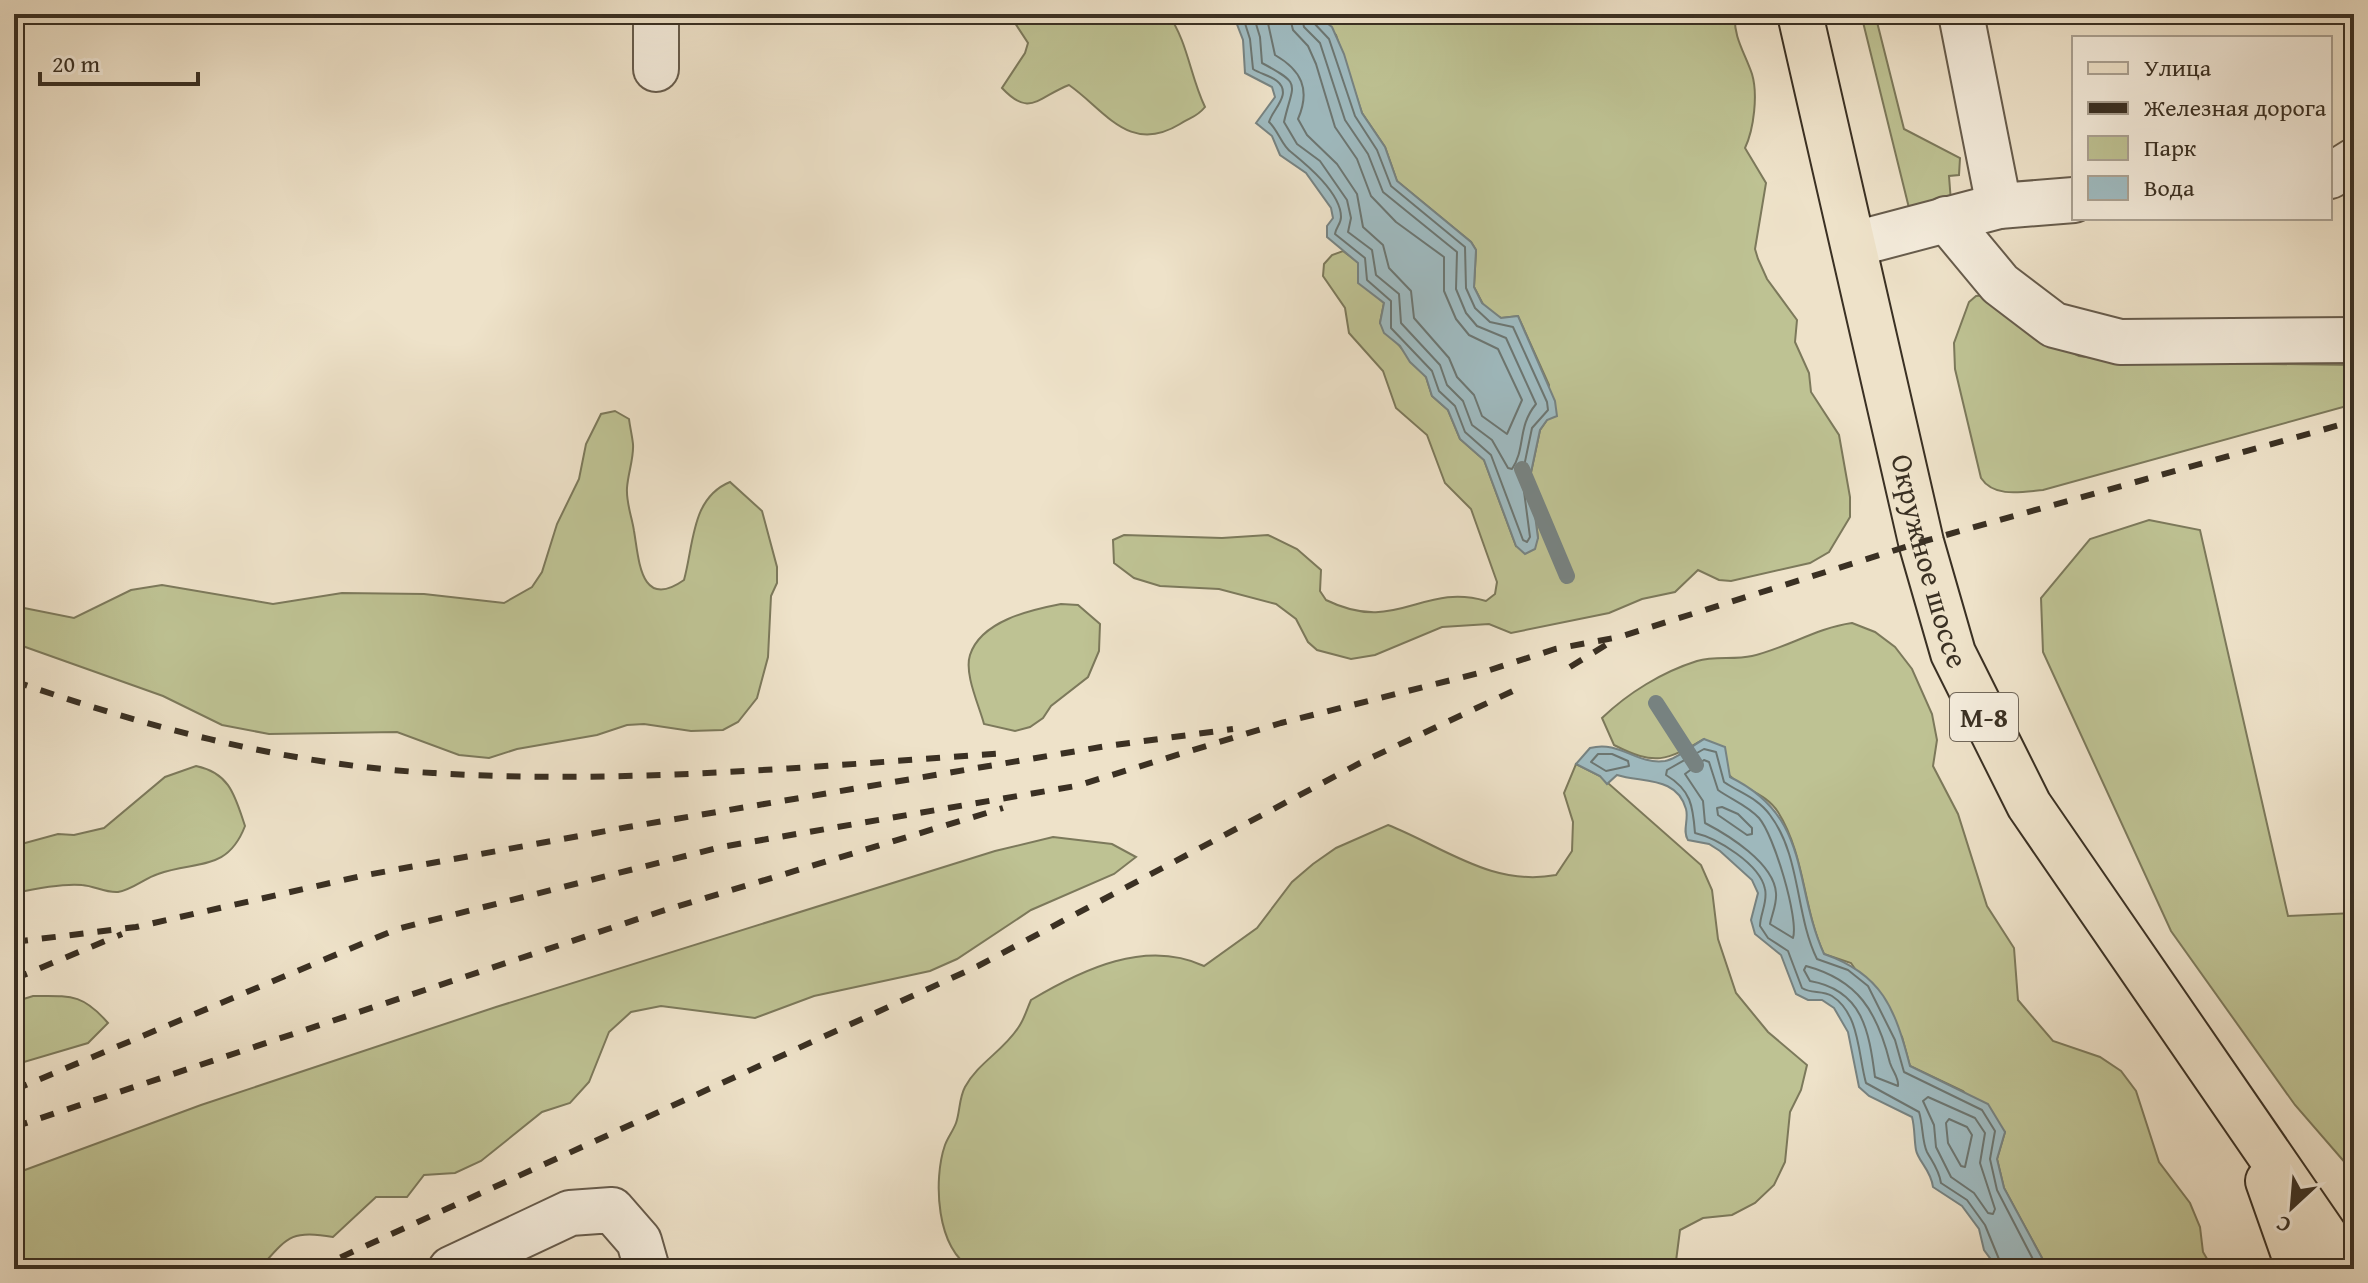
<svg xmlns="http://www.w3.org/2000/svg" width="2368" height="1283" viewBox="0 0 2368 1283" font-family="'Gentium Book Plus',serif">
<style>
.green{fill:#bec293;stroke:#7c795b;stroke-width:2}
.water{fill:#9fbbc1;stroke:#778382;stroke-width:2}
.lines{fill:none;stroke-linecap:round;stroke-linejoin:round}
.shore{stroke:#6c7672;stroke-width:2}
.stream{stroke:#778382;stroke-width:16}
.minor-casing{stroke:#675c4c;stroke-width:48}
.major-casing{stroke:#3a3023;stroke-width:48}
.minor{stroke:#f4ecdc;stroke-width:44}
.major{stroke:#eee2c9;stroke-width:44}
.rail{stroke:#3a3023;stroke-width:6;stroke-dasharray:14 14;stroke-linecap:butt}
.labels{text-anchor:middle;stroke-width:6;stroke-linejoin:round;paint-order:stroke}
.shield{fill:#f4ecdc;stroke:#72685a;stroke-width:2}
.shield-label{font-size:28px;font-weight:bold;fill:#3a3023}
.street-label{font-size:30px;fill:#3a3023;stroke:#f4ecdc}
</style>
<rect width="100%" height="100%" fill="#eee2c9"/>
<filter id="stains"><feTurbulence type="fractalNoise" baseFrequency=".0025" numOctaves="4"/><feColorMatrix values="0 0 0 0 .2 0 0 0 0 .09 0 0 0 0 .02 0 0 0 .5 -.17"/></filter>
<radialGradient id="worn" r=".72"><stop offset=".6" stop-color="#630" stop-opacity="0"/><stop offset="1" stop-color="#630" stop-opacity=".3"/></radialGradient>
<g class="green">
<path d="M1009,14H1168C1188,42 1190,76 1205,107C1197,117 1191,117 1180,124C1129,155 1105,110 1069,85C1038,97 1030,118 1002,88L1025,53L1028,43Z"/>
<path d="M1315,14H1735C1733,37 1745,53 1752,74C1758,94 1754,129 1745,148L1766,183L1755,249L1758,259L1767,279L1797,320L1795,342L1809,373L1811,392L1839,435L1850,497V517L1829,552L1810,563L1731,581L1719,580L1698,570L1675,592L1642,599L1609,613L1511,633L1489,624L1442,627L1375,655L1351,659L1317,650L1308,642L1296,619L1276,604L1219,589L1160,586L1134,578L1114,563L1113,540L1124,535L1222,538L1268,535L1297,549L1321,570L1320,591L1326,600C1397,635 1422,582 1486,601L1495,594L1497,582L1471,509L1445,483L1427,435L1396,408L1383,371L1349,333L1345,308L1323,276L1324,264L1332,255L1343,251L1359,263C1357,286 1370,289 1384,303L1380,323L1426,377L1432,396L1448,410L1460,439L1484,460L1516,546L1538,538L1530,477L1540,430L1547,420L1549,385L1518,316L1501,318L1486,310L1474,287L1476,250L1471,242L1397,181L1385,147L1362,113L1336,35Z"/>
<path d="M1861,14H1875L1904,129L1960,158L1959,175L1949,176L1951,202L1910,212Z"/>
<path d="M2000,294L2041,338L2079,356L2125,362L2354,365V404L2043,490C2022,492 1994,498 1981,478L1955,369L1954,343L1969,302L1976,296Z"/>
<path d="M615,411L629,419C630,427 632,435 633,444C634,458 628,473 627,488C626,503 632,517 634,531C639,559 640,611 684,580C694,544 691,498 730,482L762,511L777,567V583L771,596L768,657L757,698L738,722L723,730L691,731L644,724L627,725L597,735L517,749L489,758L459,755L397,732L269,734L222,725L163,696L14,643V606L74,618L131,590L162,585L273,604L342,593L424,594L504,603L532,587L542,572L557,524L579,479L586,444L601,414Z"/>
<path d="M2149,520L2200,530L2288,916L2354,913V1173L2295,1105L2171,931L2043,652L2041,598L2090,539Z"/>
<path d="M1061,604L1078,605L1100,624L1099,651L1088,677L1051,706L1043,718L1030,727L1015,731L984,724C979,705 964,674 970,655C981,621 1030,610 1061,604Z"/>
<path d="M1852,623L1875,632L1895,647L1912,669L1932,714L1937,740L1933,766L1958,814L1987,906L2014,948L2018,1000L2053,1041L2100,1057L2121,1071L2136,1091L2159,1162L2190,1203L2200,1227L2203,1252L2213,1269H2048L2004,1188L1997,1159L2005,1132L1963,1091L1910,1066L1902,1037L1851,963L1824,954C1803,909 1805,855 1778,812C1765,792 1743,790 1729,775C1719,766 1712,751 1704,739C1666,761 1655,766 1614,745L1602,718C1628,693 1662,672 1697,661C1715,656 1734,660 1752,656C1787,648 1816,628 1852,623Z"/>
<path d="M1576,764L1600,776L1701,865L1712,890L1718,939L1736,993L1768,1032L1807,1065L1801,1090L1790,1112L1785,1162L1774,1185L1755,1203L1732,1215L1703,1218L1680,1230L1675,1269H973C936,1251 933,1179 945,1145C948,1137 953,1131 956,1123C960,1112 959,1098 965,1087C978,1063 1003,1051 1018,1028C1024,1020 1027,1009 1031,1000C1083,969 1146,939 1204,966L1257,928L1292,882L1313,864L1336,848L1388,825C1444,847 1492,887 1556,875L1572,851L1573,822L1564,793Z"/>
<path d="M196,766C230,773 235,796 245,826C227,873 195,860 158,874C145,878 132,890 118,892C105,893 95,886 82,885C63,883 33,889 14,893V846L58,834L74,835L104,828L165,777Z"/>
<path d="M1053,837L1112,844L1136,857L1114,874L1031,910L957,959L930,971L814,996L755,1018L661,1006L631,1012L609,1032L589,1082L570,1103L542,1112L481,1161L455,1173L424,1175L407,1197H376L333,1237C290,1229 287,1238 259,1269H14V1174L201,1105L496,1007L995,851Z"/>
<path d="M33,996C70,996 82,993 108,1023L88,1043L14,1065V1002Z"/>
</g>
<g class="water">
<path d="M1233,14H1315L1332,27L1344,54L1362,113L1385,147L1397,181L1471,242L1476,250L1474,287L1482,303L1501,318L1518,316L1555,401L1557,416L1547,420L1540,430L1530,477L1538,538L1535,549L1525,554L1516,546L1484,460L1460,439L1448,410L1432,396L1426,377L1410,362L1400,346L1384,333L1380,323L1384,303L1358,283V263L1327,237V226L1333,218L1331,208L1306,173L1280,155L1272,136L1256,123L1275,97L1272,87L1245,73L1243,40Z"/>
<path d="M1704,739L1725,747L1730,777C1812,817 1792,883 1824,954C1882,974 1895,1008 1910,1066L1988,1104L2005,1132L1997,1159L2004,1188L2048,1269H1998L1984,1250L1979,1229L1962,1206L1933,1187C1931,1170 1918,1161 1916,1150C1914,1139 1915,1128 1912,1117L1869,1096L1859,1087L1848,1032L1834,1008L1822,1000H1808L1796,994L1781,955L1755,934L1751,920L1758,893L1752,880L1720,851L1709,844L1688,840C1682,831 1689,820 1686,809C1677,776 1642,783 1617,775L1607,784L1600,776L1576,764L1590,748C1620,740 1636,765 1665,761C1677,759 1693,745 1704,739Z"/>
</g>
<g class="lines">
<g class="shore">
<path d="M1242,14L1250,39L1253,69C1260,74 1270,75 1277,81C1293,94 1272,110 1269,122C1278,130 1282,146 1291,152C1307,165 1341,193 1341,217C1341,224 1336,227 1335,234L1365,258L1367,280L1391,301V328L1432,371L1439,391L1455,406L1465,432L1491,455L1523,540L1527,542L1530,537L1522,476L1532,428L1548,410L1547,402L1513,327L1490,322L1475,308L1466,288L1465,247L1391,186L1377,150L1355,116L1329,39L1313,22L1311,14"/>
<path d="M1253,14L1260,37L1262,63C1303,85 1293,82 1284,122L1297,144L1320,161L1347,200L1351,218L1348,232L1372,250L1376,275L1399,294L1401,323L1440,365L1447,385L1463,401L1472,425L1492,440L1508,468L1512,469C1526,448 1517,427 1536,404L1506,338L1477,326L1466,313L1456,289L1457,252L1383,192L1368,154L1345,120L1320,43L1304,27L1301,14"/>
<path d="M1266,14L1275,55C1301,70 1311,89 1298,119L1307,135L1337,164L1357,194L1363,227L1383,245L1389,268L1411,291L1414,318L1449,358L1457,377L1474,395L1482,416L1507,434L1522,400L1498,349L1469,335L1456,319L1444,291V257L1396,222L1371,196L1357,159L1335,127L1316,64L1308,46L1293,30L1289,14"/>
<path d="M1598,754H1612L1628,761L1629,766L1606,771L1591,762Z"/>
<path d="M1704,760L1709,762L1718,790C1732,800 1747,805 1759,818C1774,835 1799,919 1793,938L1770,924C1772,914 1777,904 1776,893C1774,863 1728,835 1705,823L1703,801L1685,774Z"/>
<path d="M1722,807L1738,814L1752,828V834L1747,835L1718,815L1717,808Z"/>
<path d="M1806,966C1858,980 1877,1011 1890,1063C1893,1072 1899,1078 1898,1086L1875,1077C1869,1030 1862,990 1810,981L1804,970Z"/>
<path d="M1928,1097L1975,1118L1985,1133L1980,1163L1995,1209L1993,1214L1988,1213L1974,1193L1951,1177L1936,1147L1934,1125L1923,1101Z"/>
<path d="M1949,1119L1967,1127L1972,1135L1965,1167L1961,1166L1948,1143L1946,1123Z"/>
<path d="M2003,1269L1985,1225L1967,1200L1941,1183C1939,1170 1933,1163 1927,1152C1922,1142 1923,1124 1919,1112L1866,1083C1858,1055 1860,1014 1832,996C1822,990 1811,994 1802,988L1788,951L1768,938L1760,926C1760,914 1768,902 1765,889C1760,864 1717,838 1695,833C1693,806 1691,790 1666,775L1667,770L1704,749L1716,752L1724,782C1740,793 1758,798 1770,815C1801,856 1795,914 1817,959L1848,970L1868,986L1895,1040L1904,1072L1982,1110L1995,1131L1990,1159L1997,1190L2038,1269"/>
</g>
<g class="stream">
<path d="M1522,469L1567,576"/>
<path d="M1656,703L1696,765"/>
</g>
<g class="minor-casing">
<g id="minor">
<path d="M656,14V69"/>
<path d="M1961,14L1999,206"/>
<path d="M2330,176L2354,161"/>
<path d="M1946,219L2000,284L2054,325L2120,342L2354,340"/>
<path d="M1855,244L1999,206L2074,200"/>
<path d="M451,1269L570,1213L612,1210L639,1241L647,1269"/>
</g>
</g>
<g class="major-casing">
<g id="major">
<path id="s1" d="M1800,14L1921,542L1953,653L2029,805L2348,1269"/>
<path d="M2268,1181L2299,1269"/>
</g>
</g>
<use href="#minor" class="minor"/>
<use href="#major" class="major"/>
<g class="rail">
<path d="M1570,667L1609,643"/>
<path d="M14,681C149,728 289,765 433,773C624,785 817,766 1008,753"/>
<path d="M14,942L136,927L361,876L628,827L1107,746L1233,729"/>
<path d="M14,979L122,934"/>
<path d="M14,1090L397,929L721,847L1076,786L1281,723L1487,671L1555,649L1619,637L1921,542L2354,421"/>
<path d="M14,1127L659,912L1003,808"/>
<path d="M315,1269L978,966L1360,763L1517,689"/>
</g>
</g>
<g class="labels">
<rect class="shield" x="1950" y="693" width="68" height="48" rx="6"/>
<g class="shield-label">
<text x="1984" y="727">М-8</text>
</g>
<g class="street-label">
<text dy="10" stroke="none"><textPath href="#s1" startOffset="562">Окружное шоссе</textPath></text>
</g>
</g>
<rect width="2368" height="1283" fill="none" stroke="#eee2c9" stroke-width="48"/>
<rect x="16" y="16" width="2336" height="1251" fill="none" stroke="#3a3023" stroke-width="4"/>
<rect x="24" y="24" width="2320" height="1235" fill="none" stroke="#3a3023" stroke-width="2"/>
<rect x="2072" y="36" width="260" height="184" fill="#f4ecdc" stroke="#aaa192" stroke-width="2"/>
<rect x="2088" y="62" width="40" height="12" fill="#eee2c9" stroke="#aaa192" stroke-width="2"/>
<text x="2144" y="76" font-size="24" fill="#3a3023">Улица</text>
<rect x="2088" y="102" width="40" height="12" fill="#3a3023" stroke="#aaa192" stroke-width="2"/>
<text x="2144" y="116" font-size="24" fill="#3a3023">Железная дорога</text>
<rect x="2088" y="136" width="40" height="24" fill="#bec293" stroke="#aaa192" stroke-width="2"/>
<text x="2144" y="156" font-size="24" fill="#3a3023">Парк</text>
<rect x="2088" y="176" width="40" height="24" fill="#9fbbc1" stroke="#aaa192" stroke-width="2"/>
<text x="2144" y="196" font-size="24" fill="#3a3023">Вода</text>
<g transform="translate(2292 1207) rotate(206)" stroke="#f4ecdc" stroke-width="6" paint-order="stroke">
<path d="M0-6L14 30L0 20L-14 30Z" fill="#3a3023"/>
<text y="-12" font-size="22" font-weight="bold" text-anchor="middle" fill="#3a3023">С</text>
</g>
<path d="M40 72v12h158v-12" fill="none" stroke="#3a3023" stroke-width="4"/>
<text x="52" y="72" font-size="24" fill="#3a3023" stroke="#f4ecdc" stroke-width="6" paint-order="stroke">20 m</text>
<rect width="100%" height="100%" filter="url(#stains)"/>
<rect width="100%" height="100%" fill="url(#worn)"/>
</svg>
